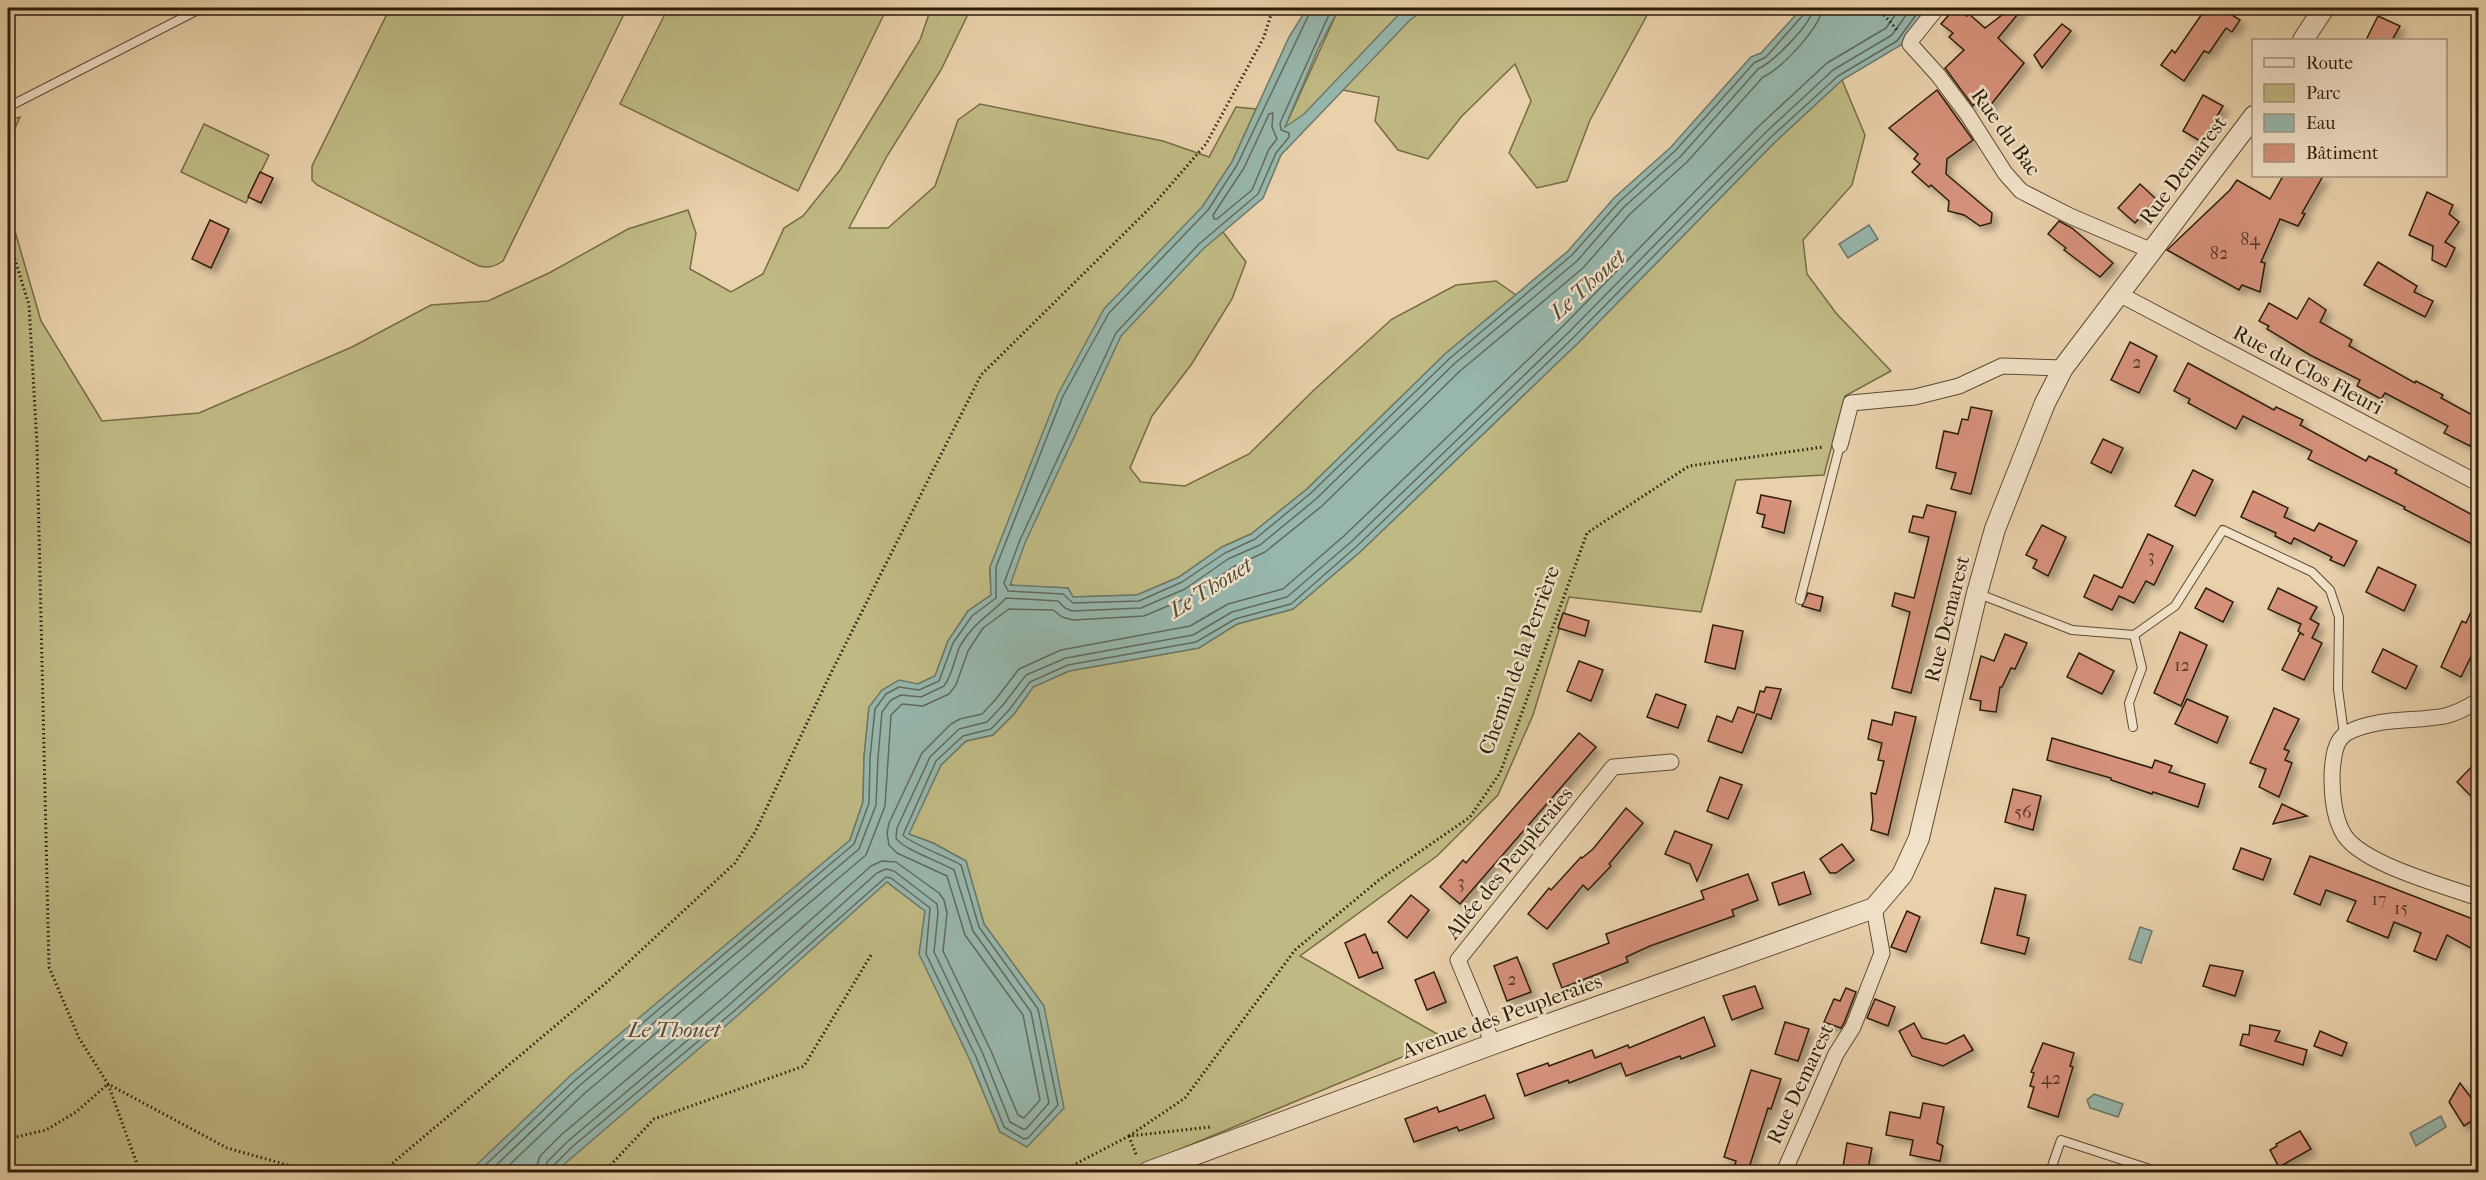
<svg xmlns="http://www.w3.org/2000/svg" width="2486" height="1180" viewBox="0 0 2486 1180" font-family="'IM FELL French Canon',serif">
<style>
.green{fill:#bfb983;stroke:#766b46;stroke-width:1.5}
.water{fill:#97b7ad;stroke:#6d796b;stroke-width:1.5}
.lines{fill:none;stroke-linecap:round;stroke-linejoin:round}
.shore{stroke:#626a5b;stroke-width:1.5}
.building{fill:#d5917a;stroke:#2d1d09;stroke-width:1.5;filter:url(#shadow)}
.service-casing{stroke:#5c4a32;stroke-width:10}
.minor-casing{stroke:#5c4a32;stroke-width:17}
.tertiary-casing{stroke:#5c4a32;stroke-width:22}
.path{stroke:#2d1d09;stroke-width:3;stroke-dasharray:1.5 3;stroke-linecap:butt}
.service{stroke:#f1e1c8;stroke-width:8}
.minor{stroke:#f1e1c8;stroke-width:15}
.tertiary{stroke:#f1e1c8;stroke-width:20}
.labels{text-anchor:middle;stroke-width:5;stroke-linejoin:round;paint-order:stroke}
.number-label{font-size:18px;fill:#573a25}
.street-label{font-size:21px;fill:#2d1d09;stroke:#f1e1c8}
.water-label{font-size:22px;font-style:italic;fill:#4d4b3a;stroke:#f1e1c8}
</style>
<defs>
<filter id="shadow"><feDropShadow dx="5.5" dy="5.5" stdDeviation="3" flood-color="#0004"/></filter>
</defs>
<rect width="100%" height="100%" fill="#e9d1ab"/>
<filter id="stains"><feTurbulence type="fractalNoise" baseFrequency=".00333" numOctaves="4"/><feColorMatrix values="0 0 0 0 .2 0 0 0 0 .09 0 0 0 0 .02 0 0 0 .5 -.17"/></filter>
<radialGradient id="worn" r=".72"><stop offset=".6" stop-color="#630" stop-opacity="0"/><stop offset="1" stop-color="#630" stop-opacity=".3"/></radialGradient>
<g class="green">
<path d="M390,8H627L503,261C494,267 489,268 479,266L317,185L312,180V166Z"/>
<path d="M668,8H887L798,191L620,104Z"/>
<path d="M931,8H971L941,70L887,156L849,228H888L935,186L958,120L980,104L1163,141L1209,157L1236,107L1256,109L1232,162L1203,206L1246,262L1232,299L1191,365L1152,416L1130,468L1141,482L1185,486L1249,454L1314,390L1392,319L1456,285L1496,281L1516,295L1445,354L1307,489L1251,534L1222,547L1179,577L1137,595L1073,597L1068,588L1014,586L990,567L991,595L968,611L948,641L935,676L869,707L864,757L863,802L850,840L887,882L925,911L920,954L970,1060L1000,1132L1044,1006L984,924L966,861L933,843L908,834L941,765L966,741L993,735L1014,714L1033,687L1069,671L1198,648L1237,624L1293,609L1360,552L1578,343L1774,143L1842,80L1865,135L1852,185L1803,240L1807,274L1836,313L1891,371L1845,396L1824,475L1736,480L1701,612L1569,597L1533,715L1498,795L1437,856L1300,956L1446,1039L1125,1172H8V207L41,321L102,421L199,413L352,347L431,305L488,301L549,273L628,229L688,210L696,233L690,269L731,292L763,274L784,228L803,216L840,170L920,40Z"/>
<path d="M1339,8H1651L1590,120L1567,181L1537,188L1509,153L1531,101L1515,64L1462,116L1428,159L1398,150L1375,121L1379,97L1343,90L1288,127H1285Z"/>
<path d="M20,117L8,144V120Z"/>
<path d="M204,124L269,155L246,203L181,172Z"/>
</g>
<g class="water">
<path d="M1307,8H1339L1318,49L1285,127L1304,114L1405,8H1427L1410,20L1281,155L1263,198L1203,249L1121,336L1025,543L1010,585L1068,588L1073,597L1137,595L1179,577L1222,547L1251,534L1307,489L1445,354L1568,251L1614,198L1671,147L1751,57L1761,53L1802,8H1928L1901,45L1842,80L1774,143L1578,343L1360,552L1293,609L1237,624L1199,648L1069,671L1033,687L1014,714L993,735L966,741L941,765L909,834L933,843L966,861L984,924L1044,1006L1064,1108L1027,1147L1000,1132L970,1060L919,954L925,911L887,882L737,1016L555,1172H469L570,1076L850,840L863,802L864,757L869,707L882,690L899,680L918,684L935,676L948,641L968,611L991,595L990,567L1058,394L1104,309L1203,206L1232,162L1289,37Z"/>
<path d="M1869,225L1878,239L1848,258L1839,244Z"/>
<path d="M2140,927L2152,931L2141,963L2129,959Z"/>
<path d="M2094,1094L2123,1104L2118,1117L2090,1108L2087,1100Z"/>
<path d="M2441,1116L2446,1127L2416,1146L2410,1133Z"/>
</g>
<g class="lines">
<g class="shore">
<path d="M1332,8L1280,123L1281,130L1289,133V137L1276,153L1258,194L1199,244L1116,333L1020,540L1004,583L1008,591L1063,594L1073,603L1139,601L1182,582L1225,553L1255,539L1311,493L1449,359L1572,255L1619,202L1675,151L1754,63L1766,57L1804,14L1806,8"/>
<path d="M1273,113L1272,127L1277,139L1269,149L1252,190L1217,219H1214L1213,215L1244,168L1269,114Z"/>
<path d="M478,1172L574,1081L854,844L869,803L870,758L875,709L886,694L899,687L919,690L939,681L953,643L972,616L996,598V567L1063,396L1109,313L1208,210L1237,165L1312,8"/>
<path d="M489,1172L579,1086L859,849L876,805L878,758L882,712L891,700L901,695L921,697L944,686C953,674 954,659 960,646C974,622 989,616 1006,598L1058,601L1065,608L1072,611L1141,608L1185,589L1228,559L1260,545L1316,499L1454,364L1577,261L1624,207L1681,156L1758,69C1773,62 1812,24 1813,8"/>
<path d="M502,1172L585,1093L866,855L885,806L891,715L902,704L923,706L949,694L956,685L968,651L983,628L1009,609L1053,610L1062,617L1073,620L1144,616L1189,597L1233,567L1265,552L1322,506L1460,371L1583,268L1630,214L1687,162L1763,77C1781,69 1821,27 1822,8"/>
<path d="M535,1172L540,1156L561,1135L722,999L871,866L882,861L896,862L939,893L944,900L947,913L943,951L991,1051L1018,1115L1024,1118L1040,1100L1023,1015L965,935L947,876L897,853L889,845L887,833L889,823L922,753L951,724L960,719L982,714L996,699L1019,669L1061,650L1190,626L1228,604L1283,589L1345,535L1562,327L1759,126L1827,63L1886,28L1900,8"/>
<path d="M544,1172L547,1162L567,1142L728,1006L877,873L886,869L894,871L937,904L938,913L934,952L983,1054L1010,1122L1023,1129H1026L1049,1103L1031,1012L973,931L954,870C941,862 902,849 896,838L897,828L930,757L959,729L987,722L1003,705L1026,675L1066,658L1193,635L1232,612L1287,597L1351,542L1568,333L1765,133L1833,70L1892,35L1911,8"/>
<path d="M551,1172L553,1166L572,1147L733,1012L886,877L891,878L930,908L926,954L976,1057L1004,1127L1024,1139L1028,1138L1058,1105L1038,1009L979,927L961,865C950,858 907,842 903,835L936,761L963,736L991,729L1009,710L1030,682L1068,665L1196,642L1235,619L1291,604L1356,547L1573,338L1770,138L1838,76L1897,41L1921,8"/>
</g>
</g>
<g class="building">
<path d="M1955,8L1967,16L1969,14L1985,28L2011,8H2023L1998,38L2024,63L1989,107L1977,100L1973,106L1945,68L1964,50L1949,37L1953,33L1941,24Z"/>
<path d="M2206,8H2221L2240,20L2232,32L2226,28L2209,53L2204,51L2184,81L2161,65L2172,50L2175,53Z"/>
<path d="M2378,16L2400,26L2392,40H2366Z"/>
<path d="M2062,24L2071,31L2042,68L2034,55Z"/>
<path d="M1937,90L1973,140L1947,159L1946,174L1992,213L1991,223L1980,226L1964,215L1948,211L1949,201L1931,185L1929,187L1912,172L1920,164L1914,159L1918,154L1889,128Z"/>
<path d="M2203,95L2223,106L2202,142L2183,131Z"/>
<path d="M260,172L273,178L261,203L248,197Z"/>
<path d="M2283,176H2323L2302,213L2305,214L2298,226L2280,219L2261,262L2265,263L2260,292L2242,285L2239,290L2167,250L2230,190L2237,180L2270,199Z"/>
<path d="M2140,184L2156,199L2135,223L2118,208Z"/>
<path d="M2427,192L2453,205L2449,214L2459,222L2445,242L2455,248L2446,267L2432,260L2433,246L2409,235Z"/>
<path d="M210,220L229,229L211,268L192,259Z"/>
<path d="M2059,221L2072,228L2113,263L2100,277L2064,250L2066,248L2048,234Z"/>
<path d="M2378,262L2417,286L2414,292L2433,301L2425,317L2364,285Z"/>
<path d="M2309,298L2326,310L2320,322L2352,340L2349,346L2415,383L2416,381L2443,395L2441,398L2478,418V429L2470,446L2444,433L2448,426L2385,393L2381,399L2357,386L2360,380L2310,355L2267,329L2269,326L2259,321L2269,303L2297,319Z"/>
<path d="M2130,342L2157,356L2139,393L2111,380Z"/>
<path d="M2188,363L2274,410L2276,407L2303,420L2300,425L2366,461L2369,456L2397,470L2395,473L2478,518V547L2404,509L2405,507L2308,459L2312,451L2243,416L2236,429L2188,403L2190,399L2174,391Z"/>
<path d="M1971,407L1992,411L1971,494L1951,489L1956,473L1936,468L1944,431L1958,434L1962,419L1968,420Z"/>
<path d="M2103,439L2123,448L2111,473L2091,463Z"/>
<path d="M2193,470L2213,480L2195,516L2175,506Z"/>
<path d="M2253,491L2288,508L2284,517L2314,531L2319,523L2357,541L2344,566L2330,560L2332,557L2294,538L2291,544L2275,536L2276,533L2241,517Z"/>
<path d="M1761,495L1791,501L1784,533L1762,527L1765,515L1757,513Z"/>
<path d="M1927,505L1956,512L1911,693L1892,688L1910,612L1892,606L1895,593L1914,598L1929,537L1909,532L1913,516L1923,518Z"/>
<path d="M2042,525L2066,537L2048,576L2033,568L2037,560L2026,555Z"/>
<path d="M2148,534L2173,546L2154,585L2146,581L2134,603L2119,596L2112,610L2084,597L2094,575L2122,588Z"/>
<path d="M2378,567L2416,585L2404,611L2366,592Z"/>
<path d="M2206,588L2233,602L2223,622L2195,608Z"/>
<path d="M2278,588L2317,607L2310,619L2319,624L2312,638L2322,643L2304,680L2282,670L2300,633L2304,635L2298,631L2301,624L2268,609Z"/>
<path d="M1808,593L1823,597L1820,611L1802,606Z"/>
<path d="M2478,596V642L2461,677L2441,667L2462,621L2466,623Z"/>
<path d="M1563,613L1589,621L1585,636L1558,628Z"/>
<path d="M1713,625L1743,631L1735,669L1705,662Z"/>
<path d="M2180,632L2207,645L2181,706L2154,693Z"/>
<path d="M2005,634L2027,643L2015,669L2011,668L2002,687H2000L1996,712L1980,710L1981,701L1970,699L1981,656L1994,661Z"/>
<path d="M2383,649L2417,666L2406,689L2372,672Z"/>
<path d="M2079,653L2114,671L2102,694L2067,677Z"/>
<path d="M1579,661L1603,670L1591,701L1567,691Z"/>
<path d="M1766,687L1781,689L1771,719L1757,714L1742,753L1708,741L1717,716L1732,722L1738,707L1754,713L1760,691L1764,692Z"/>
<path d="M1656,694L1686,705L1678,728L1647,717Z"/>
<path d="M2187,699L2228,717L2217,743L2175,724Z"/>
<path d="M2274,708L2299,719L2284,749L2289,751L2285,760L2292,763L2279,797L2259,787L2266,769L2250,763Z"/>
<path d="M1895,712L1916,717L1888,835L1871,830L1873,820L1871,793L1876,794L1884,761L1878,760L1882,743L1868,739L1872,720L1892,725Z"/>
<path d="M1579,733L1596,747L1460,904L1440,887L1463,860L1466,863Z"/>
<path d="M2052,738L2152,768L2155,760L2172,766L2169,772L2205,784L2198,807L2153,792L2152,794L2111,780V778L2047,760Z"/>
<path d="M2478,760V803L2457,782Z"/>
<path d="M1720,777L1742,785L1728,819L1707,811Z"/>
<path d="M2013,789L2041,796L2033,830L2005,822Z"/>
<path d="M2282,804L2307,816L2273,824Z"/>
<path d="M1626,808L1643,823L1609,864L1611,866L1588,890L1583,885L1547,929L1528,914L1549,888L1551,890L1581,857L1582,858L1593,849Z"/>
<path d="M1675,831L1712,845L1697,881L1690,864L1665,854Z"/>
<path d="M1842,844L1854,860L1836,873H1830L1820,859Z"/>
<path d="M2241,848L2271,859L2263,880L2233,869Z"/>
<path d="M2310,856L2478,921V952L2447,935L2436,960L2414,951L2421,933L2394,922L2388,938L2347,921L2356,901L2326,890L2320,905L2294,894Z"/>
<path d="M1804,872L1811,894L1779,905L1772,883Z"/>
<path d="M1748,874L1758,900L1732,910L1734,916L1650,946L1626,957L1628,962L1562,988L1553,964L1609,943L1606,934L1704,899L1701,891Z"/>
<path d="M1995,888L2026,895L2017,935L2029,938L2025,954L1981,943Z"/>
<path d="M1411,895L1429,910L1407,938L1388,922Z"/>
<path d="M1907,911L1920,917L1906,952L1891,947Z"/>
<path d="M1365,934L1373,953L1377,952L1383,968L1359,978L1345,943Z"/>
<path d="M1517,957L1531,992L1507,1001L1494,966Z"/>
<path d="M2210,965L2243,971L2235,996L2203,986Z"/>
<path d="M1434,972L1446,1002L1427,1010L1415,980Z"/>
<path d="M1755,986L1763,1008L1732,1020L1723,996Z"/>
<path d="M1846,988L1856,992L1844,1023L1841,1028L1824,1022L1834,999L1840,1001Z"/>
<path d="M1875,999L1895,1007L1888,1026L1867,1018Z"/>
<path d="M1704,1017L1715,1046L1681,1059L1680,1056L1626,1076L1621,1063L1569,1083L1568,1080L1525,1096L1517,1074L1548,1063L1549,1066L1592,1050L1595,1058L1628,1045L1629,1048Z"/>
<path d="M1785,1022L1809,1029L1798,1061L1775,1054Z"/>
<path d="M1914,1023L1922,1038L1946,1044L1964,1035L1973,1050L1943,1066L1912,1056L1899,1031Z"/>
<path d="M2250,1025L2280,1031L2275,1041L2307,1050L2303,1065L2240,1045L2243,1034L2249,1035Z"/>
<path d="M2320,1031L2347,1043L2342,1056L2314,1046Z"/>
<path d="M2043,1043L2074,1053L2070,1066L2073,1067L2058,1117L2028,1107L2034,1087L2030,1086L2034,1073L2031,1072Z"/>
<path d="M1751,1070L1781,1079L1771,1109L1768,1108L1748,1171L1735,1165L1736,1161L1724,1157Z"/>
<path d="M2460,1083L2478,1107V1117L2464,1126L2449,1102Z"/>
<path d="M1485,1095L1494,1118L1459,1131L1457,1127L1414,1142L1405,1119L1437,1107L1439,1112Z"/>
<path d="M1923,1103L1944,1107L1937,1143L1943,1146L1940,1161L1910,1155L1913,1140L1886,1135L1890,1112L1920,1118Z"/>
<path d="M2300,1131L2311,1149L2279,1167L2270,1150L2277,1146L2276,1144Z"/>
<path d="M1847,1143L1872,1148L1867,1173H1842Z"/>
</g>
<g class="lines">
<g class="service-casing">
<g id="service">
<path d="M8,107L202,8"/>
<path d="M1979,594L2072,630L2134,635L2175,606L2223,530L2312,572L2330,590L2339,617L2338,689L2344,734"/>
<path d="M1800,600L1840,445"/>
<path d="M2133,727L2129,703L2142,668L2134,635"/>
<path d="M2050,1172L2061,1140L2159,1172"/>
</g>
</g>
<g class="minor-casing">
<g id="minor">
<path d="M1937,8L1912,39L1910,44L1938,75L1968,115L2005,173L2021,191L2070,216L2152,251"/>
<path d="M2119,294L2478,483"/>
<path d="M1840,445L1851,403L1915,397L1959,386L2002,366L2063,368"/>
<path d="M2478,701C2468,707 2457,713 2445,716C2413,722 2377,717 2347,733C2334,740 2333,760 2332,774C2332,793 2333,814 2342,831C2356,863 2446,886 2478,898"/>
<path d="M1493,1044L1458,960L1613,767L1671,762"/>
<path d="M1784,1172L1836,1054L1853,1027L1882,953L1874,908"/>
</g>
</g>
<g class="tertiary-casing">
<g id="tertiary">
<path d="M2303,40L2324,8"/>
<path d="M1148,1172L1493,1044L1874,908L1902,875L1919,838L1977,593L1995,529L2045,403L2063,368L2254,116"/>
</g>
</g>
<g class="path">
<path d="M1487,8H1494"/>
<path d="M1878,8L1898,31"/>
<path d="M8,237L29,305L37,444L49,967L79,1038L108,1084L227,1148L313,1172"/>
<path d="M1129,1136L1185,1098L1295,950L1379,880L1470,817L1500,773L1587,533L1689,466L1823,447"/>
<path d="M1129,1136L1137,1157"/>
<path d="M8,1139L46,1130L76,1112L108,1084L140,1172"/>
<path d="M382,1172L606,983L735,863L755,832L830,675L981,375L1154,204L1206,144L1264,37L1273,8"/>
<path d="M604,1172L654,1119L804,1066L871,955"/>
<path d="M1060,1172L1129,1136L1210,1127"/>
</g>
<use href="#service" class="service"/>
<use href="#minor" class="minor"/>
<use href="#tertiary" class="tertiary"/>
</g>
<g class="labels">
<g class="number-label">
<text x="2250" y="245">84</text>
<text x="2219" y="259">82</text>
<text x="2137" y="368">2</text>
<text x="2151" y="562">3</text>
<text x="2182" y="671">12</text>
<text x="2023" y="818">56</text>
<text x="1461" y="888">3</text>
<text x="2379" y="905">17</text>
<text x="2401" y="914">15</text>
<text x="1512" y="985">2</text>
<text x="2051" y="1084">42</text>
</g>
<g class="street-label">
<text transform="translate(2006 132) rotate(54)" y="7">Rue du Bac</text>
<text transform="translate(2183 170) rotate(-53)" y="7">Rue Demarest</text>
<text transform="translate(2308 370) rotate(28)" y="7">Rue du Clos Fleuri</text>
<text transform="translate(1947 619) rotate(-76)" y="7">Rue Demarest</text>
<text transform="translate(1519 660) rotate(-70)" y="7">Chemin de la Perrière</text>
<text transform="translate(1509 863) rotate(-51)" y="7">Allée des Peupleraies</text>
<text transform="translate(1502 1016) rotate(-20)" y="7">Avenue des Peupleraies</text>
<text transform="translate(1800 1084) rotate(-65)" y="7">Rue Demarest</text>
</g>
<g class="water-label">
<text transform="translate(1587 284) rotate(-42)" y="8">Le Thouet</text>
<text transform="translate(1210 587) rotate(-32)" y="8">Le Thouet</text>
<text x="674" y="1037">Le Thouet</text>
</g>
</g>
<rect width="2486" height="1180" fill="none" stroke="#e9d1ab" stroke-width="30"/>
<rect x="9" y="9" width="2468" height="1162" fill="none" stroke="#2d1d09" stroke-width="3"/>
<rect x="15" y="15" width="2456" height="1150" fill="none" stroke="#2d1d09" stroke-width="1.5"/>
<rect x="2252" y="39" width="195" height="138" fill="#f1e1c8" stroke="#a3937c" stroke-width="1.5"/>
<rect x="2264" y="58" width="30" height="9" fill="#f1e1c8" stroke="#a3937c" stroke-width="1.5"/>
<text x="2306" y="69" font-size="18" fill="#2d1d09">Route</text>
<rect x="2264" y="84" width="30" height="18" fill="#bfb983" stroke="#a3937c" stroke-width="1.5"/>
<text x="2306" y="99" font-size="18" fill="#2d1d09">Parc</text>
<rect x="2264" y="114" width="30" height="18" fill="#97b7ad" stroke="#a3937c" stroke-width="1.5"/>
<text x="2306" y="129" font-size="18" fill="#2d1d09">Eau</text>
<rect x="2264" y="144" width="30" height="18" fill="#d5917a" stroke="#a3937c" stroke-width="1.5"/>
<text x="2306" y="159" font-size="18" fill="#2d1d09">Bâtiment</text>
<rect width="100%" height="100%" filter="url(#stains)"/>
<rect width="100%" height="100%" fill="url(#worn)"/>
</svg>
